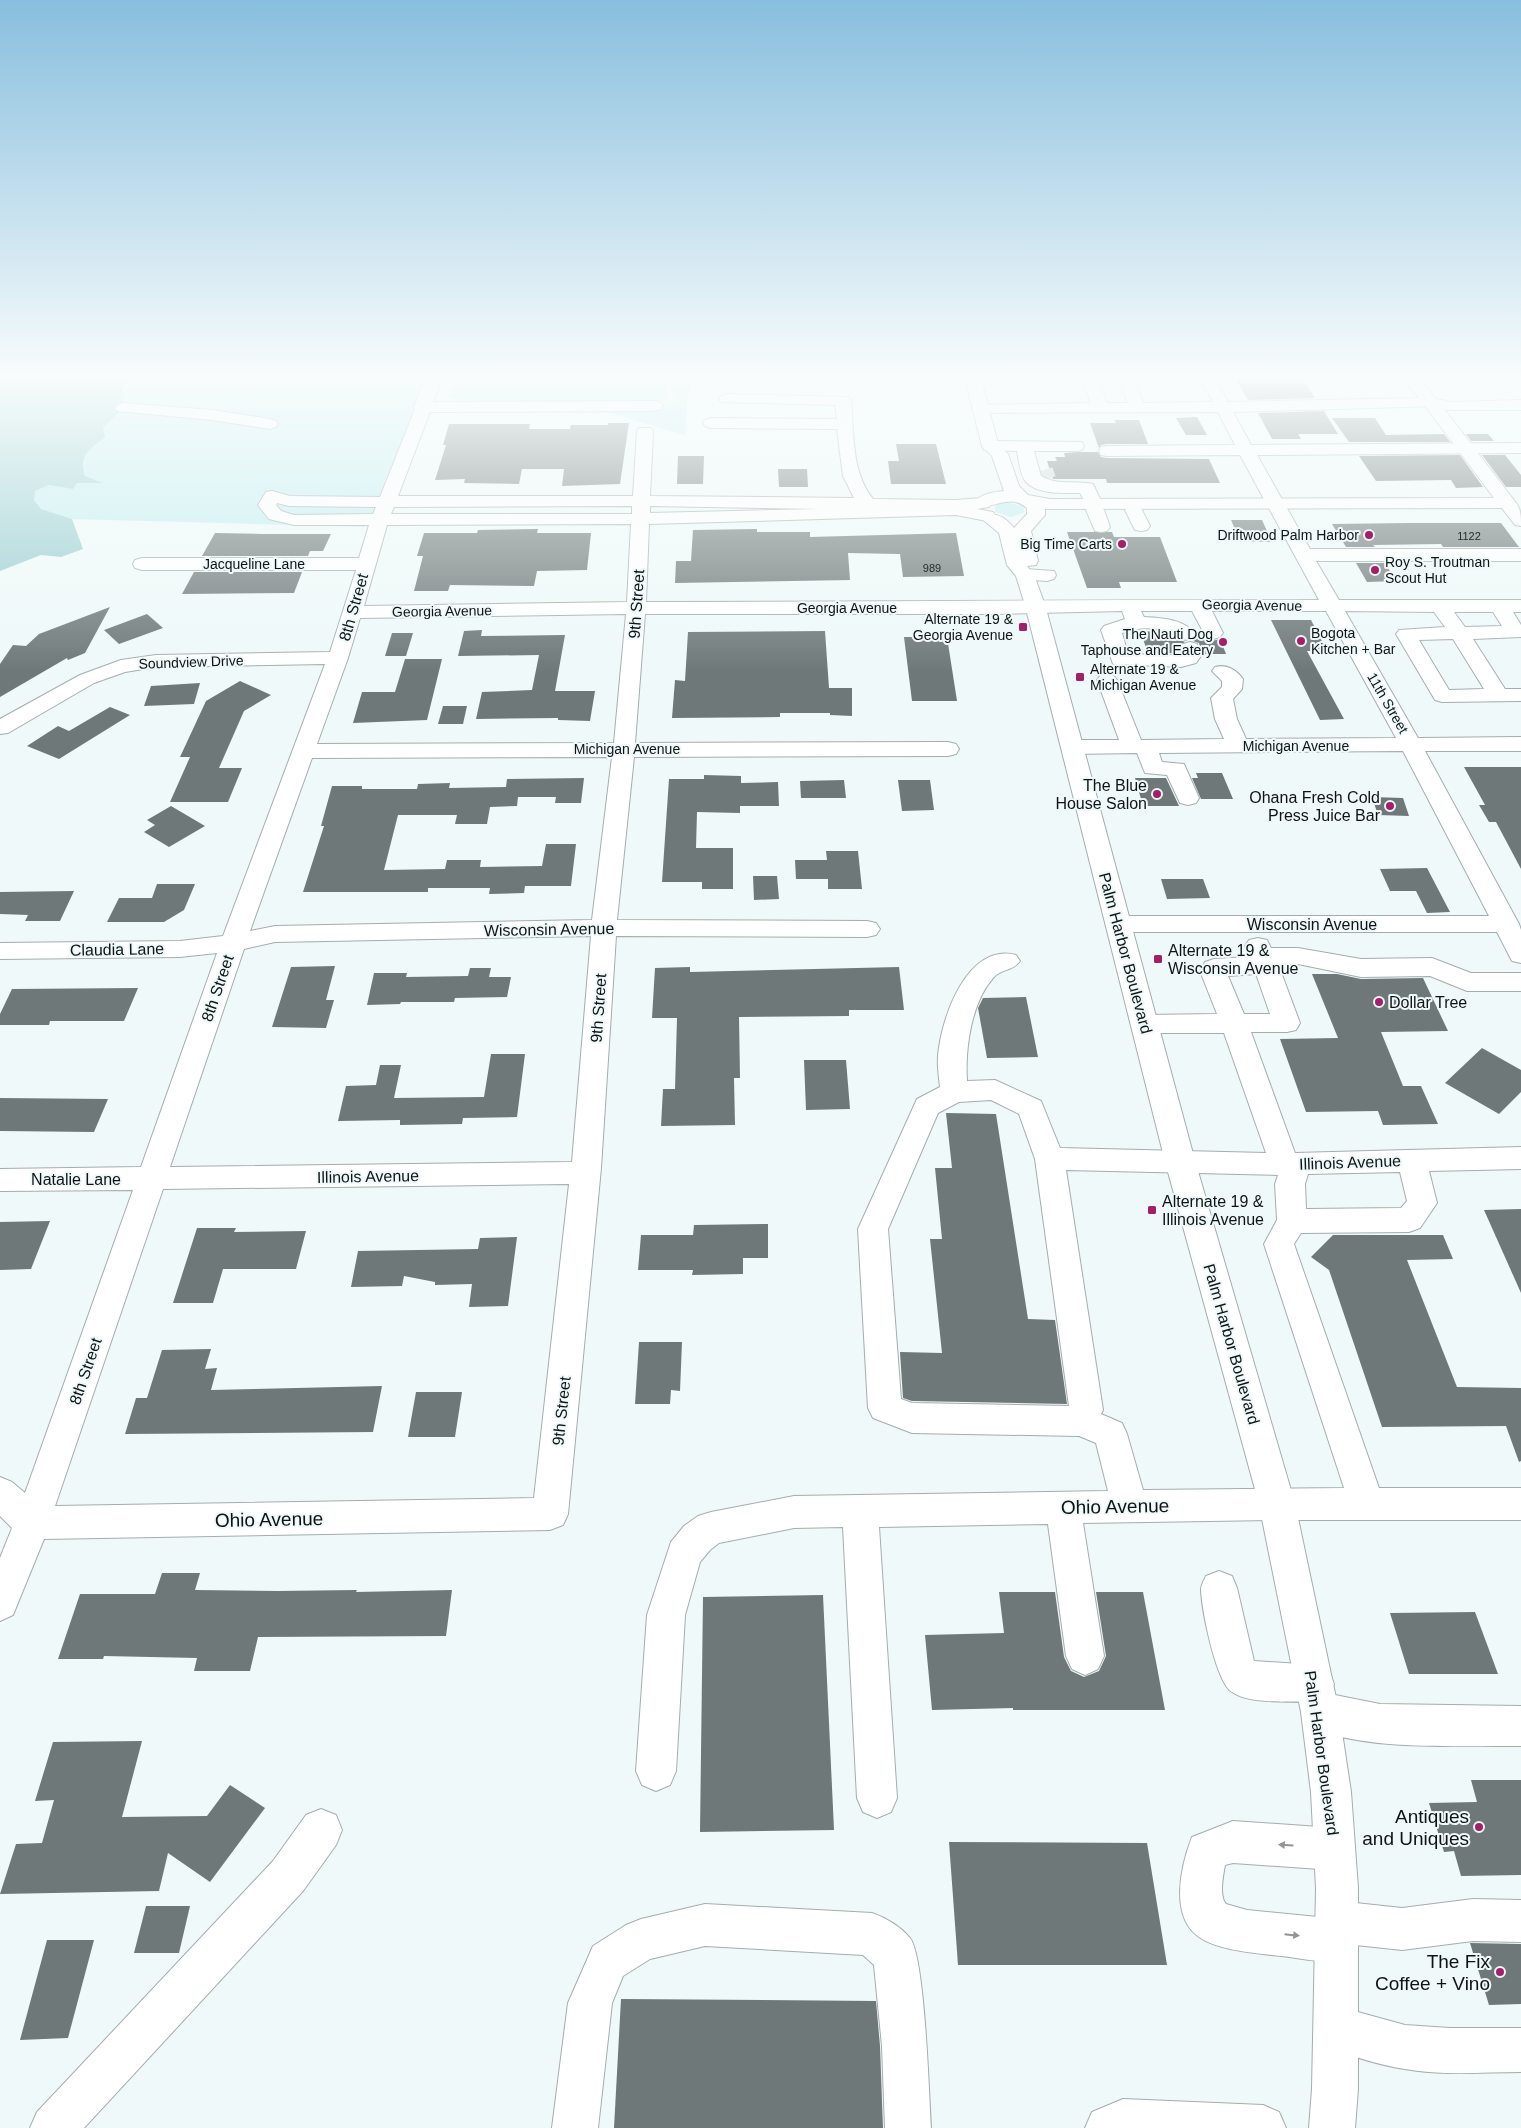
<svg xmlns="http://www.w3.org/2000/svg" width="1521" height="2128" viewBox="0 0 1521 2128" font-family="Helvetica,sans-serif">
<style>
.green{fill:#c1edf0}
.water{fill:#98cdd0}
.building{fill:#6e7878}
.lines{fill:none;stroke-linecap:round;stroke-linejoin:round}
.minor-tunnel{stroke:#ced6d6;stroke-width:18;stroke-dasharray:18 9;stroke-linecap:butt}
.minor-casing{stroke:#a4adae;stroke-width:2}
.major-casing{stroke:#a4adae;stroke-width:2}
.minor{fill:#fff;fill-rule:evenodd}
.major{fill:#fff;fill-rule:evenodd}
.oneway{fill:#939595}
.poi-dot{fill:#a31f6c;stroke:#eff9f9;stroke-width:2}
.labels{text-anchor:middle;stroke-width:4;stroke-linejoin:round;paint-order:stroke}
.far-number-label{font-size:11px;fill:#282c2c}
.far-poi-label{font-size:14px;fill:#101313;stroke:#eff9f9;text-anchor:end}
.far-street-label{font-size:14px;fill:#101313;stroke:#eff9f9}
.street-label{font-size:16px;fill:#101313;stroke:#eff9f9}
.poi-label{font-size:16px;fill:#101313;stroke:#eff9f9;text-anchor:start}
.near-street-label{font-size:19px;fill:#101313;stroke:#eff9f9}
.near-poi-label{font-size:19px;fill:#101313;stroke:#eff9f9;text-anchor:end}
</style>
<rect width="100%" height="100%" fill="#eff9f9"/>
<g class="green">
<path d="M134,375H427L383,498L365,527L72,519L41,509L34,500L35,491L49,485L73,489L77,483L101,482L85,476L83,458L88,451L97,444L103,428L112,418L121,401L130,377Z"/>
<path d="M459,375C512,375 564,375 616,377C634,378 649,375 666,378L668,401L462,403L448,397Z"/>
<path d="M661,375H694L687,401L685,435L600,410H661L662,404L674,401L672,378Z"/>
<path d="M1006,502L1023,506L1025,512L1011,517L995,512V506Z"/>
</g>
<path class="water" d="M0,375H134C124,381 120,397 123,408L103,428L105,437C89,451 79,453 85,476L103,483H77L73,489L49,485L35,491L34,500L41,509L72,519L83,549L61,557L41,555L0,571Z"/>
<g class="building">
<path d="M1302,378L1315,398L1248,400L1236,379Z"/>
<path d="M1324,411L1338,434H1298L1301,439H1272L1258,413Z"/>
<path d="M1197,417L1207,435H1186L1176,418Z"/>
<path d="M1332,418H1375L1386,435L1444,434L1450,442H1349Z"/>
<path d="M1115,420H1139L1148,444H1107L1101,445L1099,448L1090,423H1116Z"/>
<path d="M608,423H629L620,484L562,486L564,469H522L519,484L464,483L465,479L435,480L446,445H443L449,424H530L529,429H570L571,425H608Z"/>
<path d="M1466,434H1488L1494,441H1471Z"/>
<path d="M896,444H936L946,484H891L888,461H899Z"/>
<path d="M1078,452H1098L1101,457L1107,458L1209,459L1220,483H1107L1106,479H1053L1047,461H1057L1055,457H1065L1064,453Z"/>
<path d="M1460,455L1483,487L1456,488L1451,480L1376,481L1359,456Z"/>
<path d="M1482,455H1505L1521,475V487H1506Z"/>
<path d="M678,456H704L703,484H677Z"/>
<path d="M778,469H807L808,487H779Z"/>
<path d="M1231,520H1262L1272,542L1240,541Z"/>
<path d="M1409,523H1501L1519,547H1443L1441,544L1373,545L1375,547H1346L1332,524Z"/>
<path d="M538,529L537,533H591L587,570L537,571L534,586L450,585L448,591H414L423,556H417L424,533H477L478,530Z"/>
<path d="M757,529V532H810V537L956,533L964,576L903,577L900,554L848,553L850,580L675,583L676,561H691L693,530Z"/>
<path d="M1067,532H1112L1114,537H1160L1177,582H1119L1121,588H1087Z"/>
<path d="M215,533L262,534H331L323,551H310L308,556H202Z"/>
<path d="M1356,563H1385L1396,581L1367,582Z"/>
<path d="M194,572H302L294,593L182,594Z"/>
<path d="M110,607L85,653L68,660L67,658L0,697V664L13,645L26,646L39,634Z"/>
<path d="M147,614L163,628L119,644L104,630Z"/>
<path d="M1271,620H1311L1327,651H1307L1344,719L1320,720Z"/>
<path d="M482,630L481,636L565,635L555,691H595L590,721L558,720V718L476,719L482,692L532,690L539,655L458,656L464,631Z"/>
<path d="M825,631L829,688H852V716L830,715V713H780V717L672,718L675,680L685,681L688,632Z"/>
<path d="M1140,631L1162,632L1185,642L1178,647L1179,653H1148Z"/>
<path d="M392,633H413L406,656H385Z"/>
<path d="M1198,636H1203L1205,639L1212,641L1220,639L1226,654H1202L1199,643L1193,641Z"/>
<path d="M904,637H947L957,701H912Z"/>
<path d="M405,659H442L427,720L353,723L362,692H395Z"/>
<path d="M240,681L271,695L244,711L219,768H242L228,802H170L190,757H180L206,701Z"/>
<path d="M200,683L194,704L144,706L151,686Z"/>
<path d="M443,706H467L463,724H438Z"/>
<path d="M110,707L130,715L59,759L27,746L58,726L69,731Z"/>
<path d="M1464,767H1521V869L1496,822H1489L1479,805H1485Z"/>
<path d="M1196,773H1222L1233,799H1201L1192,778H1198Z"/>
<path d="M704,775L741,776V783L778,782L779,806H740V813L697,812L696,848H733V889H702V882H662L669,779H704Z"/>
<path d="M584,778L581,803H555L556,797H518L517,806L490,807L487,824H455L457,815H398L384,870L445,869L447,860H481L480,867L542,866L546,844H576L571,886H525L524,893L489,894L490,888H428V892H303L324,826H321L332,786H362V789H417L418,784L450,783L449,788L506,787L507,779Z"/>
<path d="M1135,778H1166L1179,806H1143Z"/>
<path d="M844,780L846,798H801L800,781Z"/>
<path d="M898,780H930L934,810L902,811Z"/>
<path d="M1372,797L1403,798L1409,816L1378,815Z"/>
<path d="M171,806L205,826L169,847L144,832L155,825L147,820Z"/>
<path d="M826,851H858L862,889H828V879H796L795,860H827Z"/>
<path d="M1427,868L1450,912L1427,913L1416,891H1390L1380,869Z"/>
<path d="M753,876H777L779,899L754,900Z"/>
<path d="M1161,879H1203L1210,898L1167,899Z"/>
<path d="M157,884H195L184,910L164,922H107L119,898H152Z"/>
<path d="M74,891L60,921H25L28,915L0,914V892Z"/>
<path d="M335,966L326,1000H334L326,1028L272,1027L291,967Z"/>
<path d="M690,967V972L899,967L904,1010H849V1016L739,1017L740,1078H734L735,1125L661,1126L663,1089H675L677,1018H652L655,968Z"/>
<path d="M470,968H491L489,977H511L507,997L455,998L454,1002H401L400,1004L367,1005L374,973H407L406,977L468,976Z"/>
<path d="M1312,974H1337L1361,979L1423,978L1448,1031L1381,1032L1403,1086H1421L1438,1124L1383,1125L1378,1111L1306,1112L1280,1039L1338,1038Z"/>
<path d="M138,988L124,1021H50L49,1025H0V1014L12,989Z"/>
<path d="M1026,997L1038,1057L987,1058L978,1008L983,998Z"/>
<path d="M1482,1048L1521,1070V1092L1499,1114L1445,1083Z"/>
<path d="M491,1054H525L517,1117L463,1118L462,1124L400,1125V1120L338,1121L346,1086L376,1085L380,1065H401L394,1098L484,1097Z"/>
<path d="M804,1060H846L850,1109L806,1110Z"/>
<path d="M0,1098L108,1099L94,1132L0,1131Z"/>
<path d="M946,1113L996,1114L1028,1319L1055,1320L1067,1404L912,1401L903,1398L900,1352L942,1353L930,1239H942L935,1168H952Z"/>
<path d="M1521,1209V1293L1484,1210Z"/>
<path d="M50,1221L31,1269L0,1270V1222Z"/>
<path d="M768,1224V1258H743V1274L692,1275L693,1270H638L641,1235H693L694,1225Z"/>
<path d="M197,1228H236L234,1232L306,1231L296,1269H223L213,1303H173Z"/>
<path d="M1333,1235H1443L1453,1259L1407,1260L1457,1387L1521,1388V1461L1519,1462L1506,1426L1382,1427L1329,1270L1311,1257Z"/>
<path d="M517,1237L508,1306L469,1307L472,1284L435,1285V1282L404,1276L402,1286L351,1287L358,1251L478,1249L480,1238Z"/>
<path d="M639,1342H682L680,1391L671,1390L670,1404H635Z"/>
<path d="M211,1349L205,1369L217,1368L211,1390L382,1386L373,1432L125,1434L136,1398H147L162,1350Z"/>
<path d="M416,1392H462L455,1437H408Z"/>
<path d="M162,1573H200L195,1590L278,1591L357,1590L356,1592L452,1590L446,1636L258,1637L250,1671H194L197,1658L104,1656L103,1659H58L80,1594H155Z"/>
<path d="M999,1592H1055L1064,1657L1071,1671L1084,1677L1099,1671L1106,1656L1096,1592H1143L1165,1710H1013V1708L932,1710L925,1635L1004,1633Z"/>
<path d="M823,1595L834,1830L700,1832L703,1597Z"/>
<path d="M1475,1612L1498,1674H1409L1390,1613Z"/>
<path d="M142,1741L122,1817L207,1816L230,1785L265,1808L210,1882L168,1853L159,1891L0,1894L16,1844L42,1843L54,1800L35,1801L53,1742Z"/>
<path d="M1471,1780H1521V1875L1461,1876L1454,1851L1444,1852L1429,1803L1477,1802Z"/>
<path d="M949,1842L1147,1843L1167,1965H958Z"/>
<path d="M146,1906H190L179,1953H134Z"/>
<path d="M47,1940H94L68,2038L20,2040Z"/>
<path d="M1470,1943L1521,1944V2004L1489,2005Z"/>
<path d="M621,1999L876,2001L880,2046L883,2128H614Z"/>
</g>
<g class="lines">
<path class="minor-tunnel" d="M1044,470L1047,479"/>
<g class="minor-casing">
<g id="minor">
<path d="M428,375H444L433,402L655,401L661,403L663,406L661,409L655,411L430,412L398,496H633L637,431L639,428H651L653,431L650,496L854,498L843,476L837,429L711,428L705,426L703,423L705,420L711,418L837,419L835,405L721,402L719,399L721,396L727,394L849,397L851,400C854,433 851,472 873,499L955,500L983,498L989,499L992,503L989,507L977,509L993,512L996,516L993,520L987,521L956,515L649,524L646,602C871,602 1095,599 1319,600L1240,455L1107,456L1101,455L1099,451L1101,447L1107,446L1235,445L1218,412L980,413L974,411L972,408L974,405L1091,403L1082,379L1085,376H1095L1098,379L1107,403H1128L1117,375H1131L1144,403L1213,402L1199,375H1213L1228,402L1419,398L1400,375H1416L1439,403L1437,406L1233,412L1251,445L1521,443V453L1257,455L1310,549H1521V561H1316L1339,600H1521V612H1513L1521,625V637L1473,639L1505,689H1521V701L1442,702L1435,700L1396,634L1399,630L1445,627L1434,612L1345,611L1418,738L1521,737V751H1425L1519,924L1521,930V963L1512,961L1497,932H1119L1110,930L1106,924L1110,918L1119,916H1489L1403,751L1159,753L1162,762L1184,764L1199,798L1196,803L1188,805L1180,803L1167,775L1145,773L1137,753L1072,754L1064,752L1061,747L1064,742L1072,740H1119L1097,680L1100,676L1107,674L1114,676L1117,680L1141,740L1224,739L1215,719L1211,698L1222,687V681L1212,671L1215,667C1226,664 1236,669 1243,679L1242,689L1233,699L1237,719L1246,739L1396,738L1326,611H1212L1223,633L1220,637L1213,639L1206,637L1192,611H1141L1144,617C1162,618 1185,619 1196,635L1193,639C1181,642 1178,636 1168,632C1153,626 1136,628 1122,633L1128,654L1181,655L1180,648L1183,644L1190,642L1197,644L1201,656L1196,663L1181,667L1113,664L1101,630L1104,626L1125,619L1122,611L991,614H645L635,743L948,742L956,744L959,749L956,754L948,756L634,757L617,920L867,921L876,923L880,929L876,935L867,937L616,936L601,1168L568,1514L563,1525L550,1530L44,1539L13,1615L0,1621V1558L12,1528L0,1516V1477L12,1482L25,1493L133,1190L0,1191V1169L141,1167L217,953L180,957L0,959V943L180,941L223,936L325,664L156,667L125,672L94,683L8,733L0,734V719L80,675L121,660L156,655L330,652L356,570H142L135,568L133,564L135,560L142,558H359L369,525H294L269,519L258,505L266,492L272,491L290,496L380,497L415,409L414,407ZM277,503L289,506L376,507L373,514L294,515L281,511L276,505ZM632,506V514H391L394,507ZM650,506L820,509L650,513ZM631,524L627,602L364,606L387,525ZM1454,612H1493L1502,626L1465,627ZM626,614L614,743L317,744L348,658L360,618ZM1453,639L1484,689L1449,690L1419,640ZM612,757L592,920L275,926L250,931L312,758ZM591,936L572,1162L170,1167L244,949L275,942ZM569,1184L534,1498L55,1506L163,1189Z"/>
<path d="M123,403L212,410L270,419L276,421L278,424L276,427L270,429L212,420L117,411L115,408L117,405Z"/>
<path d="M990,441L1082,442L1084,446L1082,450L1076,451H1034L1041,476C1058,486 1075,480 1093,484L1102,503L1100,506L1104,510L1110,527L1107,531L1101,532L1095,531L1086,510L1088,507L1080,493C1065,493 1038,495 1026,482C1020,475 1019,460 1017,451L984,450L982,446L984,442Z"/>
<path d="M1507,498C1521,501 1521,514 1521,526L1515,525L1498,503L1501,499Z"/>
<path d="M1134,505L1140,506L1150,526L1147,530L1141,531L1135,530L1125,510L1128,506Z"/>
<path d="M1025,569L1054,571L1056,575L1054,579L1047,581L1018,579L1016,575L1018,571Z"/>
<path d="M1258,938L1267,940L1271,948H1298L1361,959L1432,958L1471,973H1521V991H1467L1430,976L1361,977L1298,964H1278L1300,1023L1296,1030L1287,1032H1251L1295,1153L1521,1147V1169L1429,1171L1437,1203L1420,1228L1409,1232L1301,1233L1294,1244L1379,1488H1521V1520H1277L1083,1523L1104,1656L1098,1669L1085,1675L1072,1669L1066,1656L1048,1524L879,1527L897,1798L891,1812L877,1818L863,1812L857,1798L843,1527L794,1528L719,1543L710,1550L700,1562L685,1615L676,1771L670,1785L656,1791L642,1785L636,1771L647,1615L671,1542L684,1526L698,1516L711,1512L794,1496L1108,1491L1096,1443L1079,1436L912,1433L873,1418L868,1408L858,1229L917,1099L940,1087C939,1077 937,1066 938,1056C941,1019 967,942 1016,955L1020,961C1013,971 1001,969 994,977C971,1002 965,1049 967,1081L995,1080L1041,1101L1060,1148L1266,1153L1224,1033H1145L1136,1031L1132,1024L1136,1017L1145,1015L1217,1014L1200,971L1205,962L1214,959L1249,957L1245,946L1249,940ZM1256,974L1270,1014H1244L1228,976ZM991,1100L1019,1114L1035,1159L1069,1406L912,1403L901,1399L888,1229L938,1113L959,1102ZM1066,1170L1278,1175L1275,1184L1277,1220L1264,1244L1344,1488L1143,1490L1127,1434L1122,1423L1101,1414L1103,1410ZM1400,1172L1407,1201L1401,1208L1306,1209L1305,1184L1308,1174Z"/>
<path d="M1219,1571L1232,1576L1237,1588L1254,1661L1315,1665L1329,1671L1334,1684L1330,1694L1380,1704L1521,1706V1746C1453,1745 1369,1752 1306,1726L1301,1712L1305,1702C1284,1701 1249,1704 1232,1692C1216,1682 1202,1611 1201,1590C1201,1585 1204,1580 1206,1576Z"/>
<path d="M321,1809L336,1815L342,1830L336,1845L303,1891L84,2128H30L37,2112L273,1861L306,1815Z"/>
<path d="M1233,1821L1334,1828L1349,1834L1355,1849L1349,1864L1334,1870L1233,1863L1225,1865C1223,1876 1219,1896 1226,1904L1247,1910L1318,1917L1322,1907L1337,1901L1402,1908L1473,1899L1521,1900V1942L1473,1941L1402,1950L1356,1945L1352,1955C1348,1957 1343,1960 1338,1961C1326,1964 1294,1957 1281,1956C1257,1953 1219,1951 1199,1937C1169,1916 1181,1865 1192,1837Z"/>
<path d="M705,1904L872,1913C886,1918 900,1926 910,1938C925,1957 929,2096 931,2128H885L882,2046L874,1965L863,1955L705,1946L650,1959L623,1976L612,2003L598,2128H552L568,2003L593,1946L626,1925L641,1919Z"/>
<path d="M1336,2006L1405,2025L1450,2028H1521V2072C1483,2072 1443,2076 1405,2069C1378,2065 1345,2054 1320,2044L1314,2028L1320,2012Z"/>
<path d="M1123,2099L1263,2105L1279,2112L1286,2128H1085L1092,2112Z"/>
</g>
</g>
<g class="major-casing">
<path id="major" d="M964,375H980L998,444L1008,454L1019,486L1028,495L1050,499L1494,498L1423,403L1425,400L1431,398L1452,402L1521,400V410H1445L1513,499L1516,503L1513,507L1507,508L1045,509V515L1031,531L1038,561L1036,565L1027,566L1034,575L1045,605L1195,1161L1295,1504L1339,1712L1351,1792L1358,1888V2089L1355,2128H1309L1312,2089L1316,1888L1311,1792L1301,1712L1259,1504L1165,1161L1025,605L1016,576L1007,565L999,533L982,519L985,515C997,512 1007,519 1014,528L1027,514V508C1009,493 997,509 979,505L976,501C982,493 995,492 1004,491L992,456L982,446Z"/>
</g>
<use href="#minor" class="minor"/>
<use href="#major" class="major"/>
</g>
<defs><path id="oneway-solid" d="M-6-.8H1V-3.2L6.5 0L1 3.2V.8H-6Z" transform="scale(1.25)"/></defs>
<g class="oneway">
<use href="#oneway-solid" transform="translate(1286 1845) rotate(-176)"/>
<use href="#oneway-solid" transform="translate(1292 1935) rotate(6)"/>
</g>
<linearGradient id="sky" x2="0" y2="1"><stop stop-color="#88bede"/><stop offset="0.56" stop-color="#f8fcfc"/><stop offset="1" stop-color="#f8fcfc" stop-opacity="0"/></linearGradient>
<rect width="1521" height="672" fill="url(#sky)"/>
<g class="poi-dot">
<circle cx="1369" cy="535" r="5"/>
<circle cx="1122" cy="544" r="5"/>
<circle cx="1375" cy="570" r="5"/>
<rect x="1018" y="622" width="10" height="10" rx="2.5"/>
<circle cx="1301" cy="641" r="5"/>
<circle cx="1223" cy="642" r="5"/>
<rect x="1075" y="672" width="10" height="10" rx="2.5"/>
<circle cx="1157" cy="794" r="5"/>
<circle cx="1390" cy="806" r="5"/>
<rect x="1153" y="954" width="10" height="10" rx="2.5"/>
<circle cx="1379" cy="1002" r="5"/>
<rect x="1147" y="1205" width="10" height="10" rx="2.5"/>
<circle cx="1479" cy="1827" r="5"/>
<circle cx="1500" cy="1972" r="5"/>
</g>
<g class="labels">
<g class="far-number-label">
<text x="1469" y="540">1122</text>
<text x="932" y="572">989</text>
</g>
<g class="far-poi-label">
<text x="1359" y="540">Driftwood Palm Harbor</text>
<text x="1112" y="549">Big Time Carts</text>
<text x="1385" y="567" text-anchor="start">Roy S. Troutman<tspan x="1385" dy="16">Scout Hut</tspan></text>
<text x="1013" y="624">Alternate 19 &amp;<tspan x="1013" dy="16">Georgia Avenue</tspan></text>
<text x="1311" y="638" text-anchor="start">Bogota<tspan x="1311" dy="16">Kitchen + Bar</tspan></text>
<text x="1213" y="639">The Nauti Dog<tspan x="1213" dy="16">Taphouse and Eatery</tspan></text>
<text x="1090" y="674" text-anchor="start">Alternate 19 &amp;<tspan x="1090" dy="16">Michigan Avenue</tspan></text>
</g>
<g class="far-street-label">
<text x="254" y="569">Jacqueline Lane</text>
<text transform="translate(1252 605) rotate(1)" y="5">Georgia Avenue</text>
<text x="847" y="613">Georgia Avenue</text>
<text transform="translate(442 611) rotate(-1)" y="5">Georgia Avenue</text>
<text transform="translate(191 662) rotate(-2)" y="5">Soundview Drive</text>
<text transform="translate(1388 703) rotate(60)" y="5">11th Street</text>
<text x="1296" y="751">Michigan Avenue</text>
<text x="627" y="754">Michigan Avenue</text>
</g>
<g class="street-label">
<text transform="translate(636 604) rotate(-86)" y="6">9th Street</text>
<text transform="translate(353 607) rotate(-74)" y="6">8th Street</text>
<text x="1312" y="930">Wisconsin Avenue</text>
<text transform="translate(549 929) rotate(-1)" y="6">Wisconsin Avenue</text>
<text transform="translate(117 949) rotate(-1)" y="6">Claudia Lane</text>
<text transform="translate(1126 953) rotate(75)" y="6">Palm Harbor Boulevard</text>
<text transform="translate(217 988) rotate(-71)" y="6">8th Street</text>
<text transform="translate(598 1008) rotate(-86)" y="6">9th Street</text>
<text transform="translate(1350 1162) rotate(-2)" y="6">Illinois Avenue</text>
<text transform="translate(368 1176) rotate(-1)" y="6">Illinois Avenue</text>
<text x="76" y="1185">Natalie Lane</text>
<text transform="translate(1232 1344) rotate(74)" y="6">Palm Harbor Boulevard</text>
<text transform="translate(85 1371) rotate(-71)" y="6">8th Street</text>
<text transform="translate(561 1411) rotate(-84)" y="6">9th Street</text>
<text transform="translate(1322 1753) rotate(82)" y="6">Palm Harbor Boulevard</text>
</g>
<g class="poi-label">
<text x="1147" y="791" text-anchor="end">The Blue<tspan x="1147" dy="18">House Salon</tspan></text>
<text x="1380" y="803" text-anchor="end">Ohana Fresh Cold<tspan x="1380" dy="18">Press Juice Bar</tspan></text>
<text x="1168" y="956">Alternate 19 &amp;<tspan x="1168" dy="18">Wisconsin Avenue</tspan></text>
<text x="1389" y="1008">Dollar Tree</text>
<text x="1162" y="1207">Alternate 19 &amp;<tspan x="1162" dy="18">Illinois Avenue</tspan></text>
</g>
<g class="near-street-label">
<text transform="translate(1115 1506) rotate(-1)" y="7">Ohio Avenue</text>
<text transform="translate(269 1519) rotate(-1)" y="7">Ohio Avenue</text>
</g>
<g class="near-poi-label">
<text x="1469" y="1823">Antiques<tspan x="1469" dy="22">and Uniques</tspan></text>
<text x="1490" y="1968">The Fix<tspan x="1490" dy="22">Coffee + Vino</tspan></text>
</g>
</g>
</svg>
